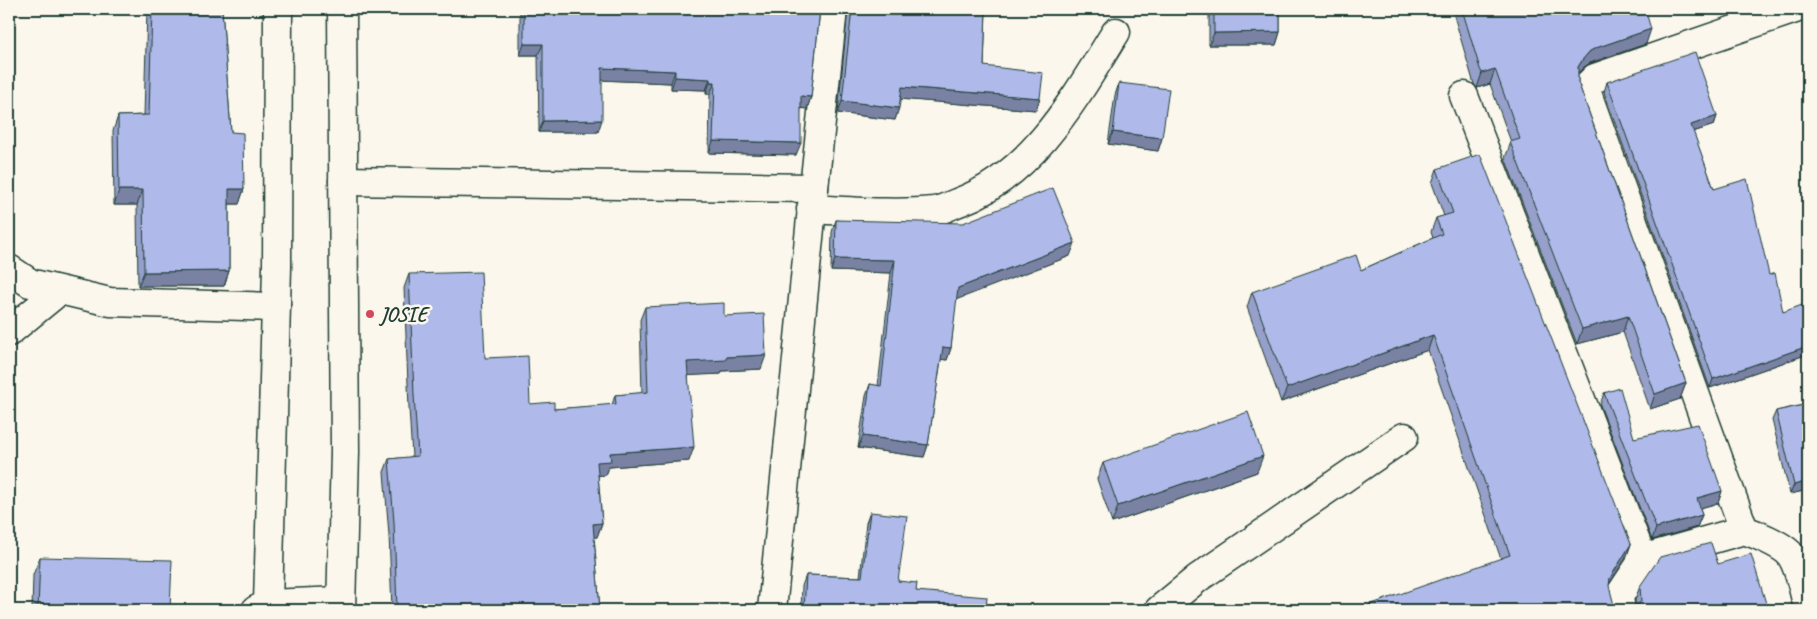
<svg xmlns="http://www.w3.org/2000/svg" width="1817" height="619" viewBox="0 0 1817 619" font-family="Caveat,sans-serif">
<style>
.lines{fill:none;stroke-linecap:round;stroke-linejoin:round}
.minor-casing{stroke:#1f3d34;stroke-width:31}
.minor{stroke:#fbf7ec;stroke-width:28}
.wall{fill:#96a0ca;stroke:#1f3d34}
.shaded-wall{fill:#7a82a4;stroke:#1f3d34}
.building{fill:#afbaeb;stroke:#1f3d34}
.poi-dot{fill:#d1495b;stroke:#fbf7ec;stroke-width:2}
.labels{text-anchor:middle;stroke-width:5;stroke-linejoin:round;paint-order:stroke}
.poi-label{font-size:21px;font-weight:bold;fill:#1f3d34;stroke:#fbf7ec;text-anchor:start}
</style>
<rect width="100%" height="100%" fill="#fbf7ec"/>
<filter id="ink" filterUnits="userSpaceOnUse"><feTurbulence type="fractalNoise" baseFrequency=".02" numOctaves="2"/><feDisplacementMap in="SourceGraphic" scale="10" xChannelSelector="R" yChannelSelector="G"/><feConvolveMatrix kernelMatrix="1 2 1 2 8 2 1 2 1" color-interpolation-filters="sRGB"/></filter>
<g filter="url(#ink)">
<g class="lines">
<g class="minor-casing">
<g id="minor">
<path d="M1464,96L1643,560"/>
<path d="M343,181L814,188L833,9"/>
<path d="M811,209C852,211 893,215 934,211C942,210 951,205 959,202C1034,174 1076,96 1116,32"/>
<path d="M9,269L30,283L110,302L276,307"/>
<path d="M9,332L59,291"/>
<path d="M1744,530L1587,93L1588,85L1595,78L1795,9"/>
<path d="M268,604L277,267L278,9"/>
<path d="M256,610L268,604L340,601"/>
<path d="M341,610L345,452L342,9"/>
<path d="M772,610L814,188"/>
<path d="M1159,610L1198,578L1404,437"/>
<path d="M1621,610L1619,598L1621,593L1643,560L1649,557L1744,530C1756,534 1780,544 1789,553C1799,564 1804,593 1808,608"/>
</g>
</g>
<use href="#minor" class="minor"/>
</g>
<g class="wall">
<path d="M147,9H222L231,132L244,189L239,204H229V271L224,286H138L137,205H114L113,131L118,116L144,115Z"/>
<path d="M520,9H820L811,97L807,109L801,108L796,155L709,153L710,94H706V90L671,89V83L602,80L598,132H539L538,55H520Z"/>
<path d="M848,9H986L984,66L1040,98L1036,110L901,99L895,120L838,113Z"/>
<path d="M1209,9H1280V32L1276,45H1209Z"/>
<path d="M1452,9H1645L1646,44L1590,63L1584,67L1578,73V82L1686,383L1680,399L1650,409L1623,332L1577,344L1505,158L1511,142L1490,84L1477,88L1474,84Z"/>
<path d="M1607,82L1717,116L1714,125L1693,132L1714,189L1769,275L1783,312L1808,324V354L1710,388L1604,92Z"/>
<path d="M1119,83L1162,138L1158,151L1108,144L1115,95Z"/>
<path d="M1437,169L1631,544L1626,558L1609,585L1501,559L1428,350L1281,402L1247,307L1252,292L1361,270L1433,238L1431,232L1436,218L1444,216L1432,183Z"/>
<path d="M836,220L1070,256L956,299L951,348L947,360L941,359L928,445L924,457L858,448L866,396L870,384L878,386L891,273L831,271L832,232Z"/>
<path d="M409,274L485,358L530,404L554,409L612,405L615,395L642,393L640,320L645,307L724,316L761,369L722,371L721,374L688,375L689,461L609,467L606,475H598L602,523L597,537H594L600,610H392L389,535L384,472L389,459L412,457L409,408L404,288Z"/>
<path d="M1604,393L1634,438L1722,491L1718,503L1700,508L1702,515L1697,527L1652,540L1600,405Z"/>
<path d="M1808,404V490L1790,494L1772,420L1776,411Z"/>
<path d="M1103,463L1257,472L1112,523L1097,479Z"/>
<path d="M870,512L898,581L916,591L986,610H801L802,586L806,575L860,577L866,523Z"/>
<path d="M40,557L170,610H32L33,575Z"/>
<path d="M1718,564L1635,608V600L1640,586Z"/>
</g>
<g class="shaded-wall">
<path d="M1651,29L1646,44L1590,63L1584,67L1577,74L1578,67L1583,59L1590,51L1596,48Z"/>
<path d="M1280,32L1276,45H1209L1214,33Z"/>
<path d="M524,44H543L538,55H520Z"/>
<path d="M602,68L675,71L671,83L598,80Z"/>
<path d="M1495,69L1490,84L1477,88L1482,73Z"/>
<path d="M675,77L710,79L706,90L671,89Z"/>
<path d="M710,82H715L710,94H706Z"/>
<path d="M902,87L1040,98L1036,110L898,99Z"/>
<path d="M801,96L811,97L807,109L797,108Z"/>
<path d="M842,101L899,108L895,120L838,113Z"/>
<path d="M1717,116L1714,125L1687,134L1691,125Z"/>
<path d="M602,120L598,132H539L543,121Z"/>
<path d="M1113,132L1162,138L1158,151L1108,144Z"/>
<path d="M713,141L801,143L796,155L709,153Z"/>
<path d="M229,189H244L239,204H224Z"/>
<path d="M119,190H143L137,205H114Z"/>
<path d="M1075,243L1070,256L953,301L958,288Z"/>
<path d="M835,259L895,260L891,273L831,271Z"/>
<path d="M229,271L224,286H138L144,272Z"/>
<path d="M1628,316L1623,332L1577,344L1582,329Z"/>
<path d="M1433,335L1428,350L1281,402L1287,388Z"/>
<path d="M1808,346V354L1710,388L1713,379Z"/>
<path d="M943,347L951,348L947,360L938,359Z"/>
<path d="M766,355L761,369L722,371L721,374L682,376L687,362L726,357Z"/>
<path d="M1686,383L1680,399L1650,409L1655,394Z"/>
<path d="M863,436L928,445L924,457L858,448Z"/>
<path d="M694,447L689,461L609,467L606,475L592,476L597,462L610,453Z"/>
<path d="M1263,456L1257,472L1112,523L1118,506Z"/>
<path d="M1808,481V490L1790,494L1794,485Z"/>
<path d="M1722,491L1718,503L1693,510L1697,498Z"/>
<path d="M1702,515L1697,527L1652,540L1656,528Z"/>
<path d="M602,523L597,537L588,538L593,524Z"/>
<path d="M1631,544L1626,558L1604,592L1610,578Z"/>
</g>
<g class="building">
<path d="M152,9H222L231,132L243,133L244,189H229V271L144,272L143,190H119L118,116L149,115Z"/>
<path d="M524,9H820L811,97L801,96V143L713,141L715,82H710V79L675,77V71L602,68V120L543,121V44H524Z"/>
<path d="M852,9H986L984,66L1043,73L1040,98L902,87L899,108L842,101Z"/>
<path d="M1214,9H1280V32L1214,33Z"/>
<path d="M1462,9H1645L1651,29L1596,48L1590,51L1583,59L1578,67V82L1686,383L1655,394L1628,316L1582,329L1510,142L1520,139L1495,69L1482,73L1480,69Z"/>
<path d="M1695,52L1717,116L1691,125L1714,189L1747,179L1769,275L1775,273L1783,312L1802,305L1808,324V346L1713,379L1607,82Z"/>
<path d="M1119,83L1169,89L1162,138L1113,132Z"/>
<path d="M1480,154L1631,544L1610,578L1609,586L1614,605L1621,610H1355L1510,555L1433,335L1287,388L1252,292L1356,255L1361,270L1442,234L1436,218L1453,213L1437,169Z"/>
<path d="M1053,188L1075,243L958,288L951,348L943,347L928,445L863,436L870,384L881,386L895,260L835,259L836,220L963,223Z"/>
<path d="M481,272L485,358L528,356L530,404L554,402V409L616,404L615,395L648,392L645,307L724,303V316L764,314L766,355L726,357V360L687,362L694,447L610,453L611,461L597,462L602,523L593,524L600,610H397L394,522L389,459L418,456L414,395L409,274Z"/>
<path d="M1620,388L1634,438L1698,424L1722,491L1697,498L1702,515L1656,528L1604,393Z"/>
<path d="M1808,404V481L1794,485L1776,411Z"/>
<path d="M1248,412L1263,456L1118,506L1103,463Z"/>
<path d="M870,512L907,516L898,581L917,583L916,591L987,597L986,610H804L806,575L862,577Z"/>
<path d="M1711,543L1718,564L1751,554L1768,610H1630L1636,607L1641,601L1640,586L1660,557Z"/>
<path d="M40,557L172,560L170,610H38Z"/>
</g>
</g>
<circle class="poi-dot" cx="370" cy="314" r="5"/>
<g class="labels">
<g class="poi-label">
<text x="380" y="321">JOSIE</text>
</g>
</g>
<rect width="1817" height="619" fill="none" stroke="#fbf7ec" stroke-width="30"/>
<rect x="15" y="15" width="1787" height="589" fill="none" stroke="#1f3d34" stroke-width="2" filter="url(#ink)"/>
</svg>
